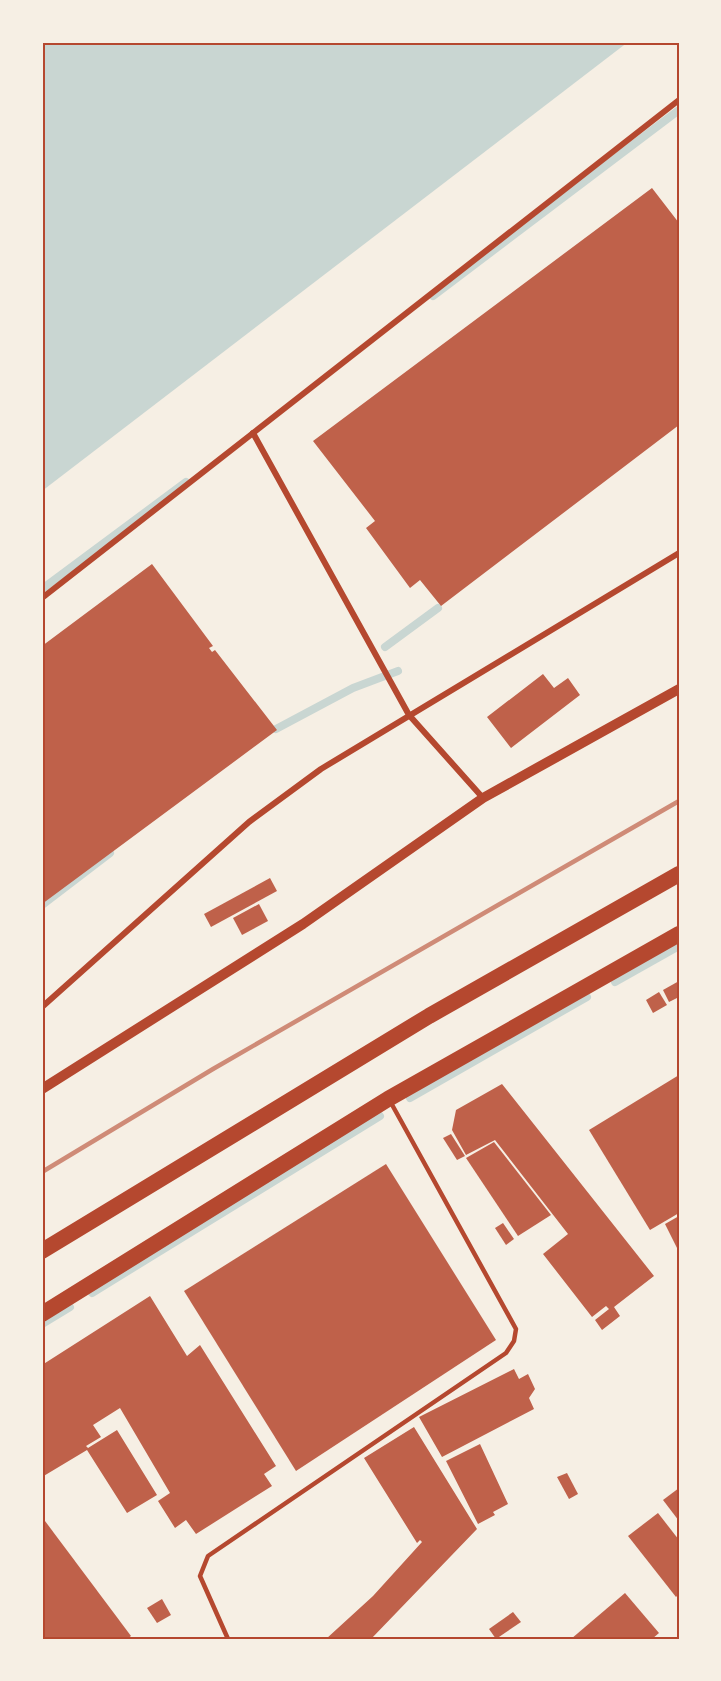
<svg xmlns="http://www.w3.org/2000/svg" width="721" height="1681" viewBox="0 0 721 1681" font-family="Quicksand,sans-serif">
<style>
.water{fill:#c9d6d2}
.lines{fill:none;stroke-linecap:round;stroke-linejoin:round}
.stream{stroke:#c9d6d2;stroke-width:8}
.building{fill:#bf614a}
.service{stroke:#b5482f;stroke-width:4.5}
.minor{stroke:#b5482f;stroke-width:6}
.tertiary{stroke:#b5482f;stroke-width:10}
.trunk{stroke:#b5482f;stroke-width:16}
.rail{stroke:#cf8b77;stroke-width:4.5}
.neatline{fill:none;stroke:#b5482f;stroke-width:2}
</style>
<rect width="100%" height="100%" fill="#f6efe4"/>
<path class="water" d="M42,42H628L42,491Z"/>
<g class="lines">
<g class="stream">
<path d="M433,296L679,110"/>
<path d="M42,589L186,482"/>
<path d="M385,647L438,608"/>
<path d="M276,729L353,688L398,671"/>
<path d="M42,905L110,853"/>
<path d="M615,982L679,946"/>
<path d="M410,1098L587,997"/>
<path d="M92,1293L380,1116"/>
<path d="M42,1324L70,1307"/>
</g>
</g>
<g class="building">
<path d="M652,188L679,223V425L441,606L420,580L410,588L366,528L375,521L313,441Z"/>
<path d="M152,564L213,646L209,648L212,652L215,650L277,730L42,904V646Z"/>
<path d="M543,674L554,688L568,678L580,695L511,748L487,717Z"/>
<path d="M270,878L277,891L211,927L204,914Z"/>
<path d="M259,904L268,921L242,935L233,918Z"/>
<path d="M679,981V997L669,1002L663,990Z"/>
<path d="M659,992L667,1005L653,1013L646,1000Z"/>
<path d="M679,1075V1213L650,1230L589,1130Z"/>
<path d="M502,1084L654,1276L614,1307L620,1316L602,1330L595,1320L609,1309L606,1306L592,1317L543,1254L568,1234L495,1140L466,1155L452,1130L456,1110Z"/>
<path d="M451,1134L465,1156L457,1160L443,1138Z"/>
<path d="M494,1142L551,1215L518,1236L466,1158Z"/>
<path d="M386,1164L496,1340L296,1471L184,1291Z"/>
<path d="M679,1216V1252L665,1224Z"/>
<path d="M503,1223L514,1239L506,1245L495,1228Z"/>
<path d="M150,1296L187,1356L200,1345L276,1466L264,1474L272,1486L196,1534L186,1520L175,1528L158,1501L170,1493L120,1408L93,1425L101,1437L86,1446L88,1448L117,1430L157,1495L127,1513L87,1450L42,1477V1365Z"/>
<path d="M514,1369L519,1379L528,1374L535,1389L529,1398L534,1409L442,1457L419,1417Z"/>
<path d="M414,1427L477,1529L371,1639H326L373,1596L422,1542L420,1540L417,1543L364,1458Z"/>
<path d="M480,1444L508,1504L493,1512L495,1515L478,1524L446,1461Z"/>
<path d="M567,1473L578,1494L569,1499L557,1477Z"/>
<path d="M679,1488V1521L663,1500Z"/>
<path d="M658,1513L679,1540V1594L676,1597L628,1536Z"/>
<path d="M42,1517L131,1636L127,1639H42Z"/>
<path d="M625,1593L659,1633L652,1639H571Z"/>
<path d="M162,1599L171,1615L157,1623L147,1608Z"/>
<path d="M513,1612L521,1622L496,1639L489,1629Z"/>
</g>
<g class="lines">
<path class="service" d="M228,1639L200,1576L208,1556L506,1353L514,1341L516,1329L390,1101"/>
<g class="minor">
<path d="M253,433L409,715L483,798"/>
<path d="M42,598L679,100"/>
<path d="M42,1007L249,822L321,769L679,553"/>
</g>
<path class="tertiary" d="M42,1089L303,924L483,798L679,689"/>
<g class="trunk">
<path d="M42,1251L429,1016L679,874"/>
<path d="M42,1314L388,1099L679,934"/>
</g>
<path class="rail" d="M42,1172L213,1069L679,801"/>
</g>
<rect width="721" height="1681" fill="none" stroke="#f6efe4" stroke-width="87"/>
<rect x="44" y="44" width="634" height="1594" class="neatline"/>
</svg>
